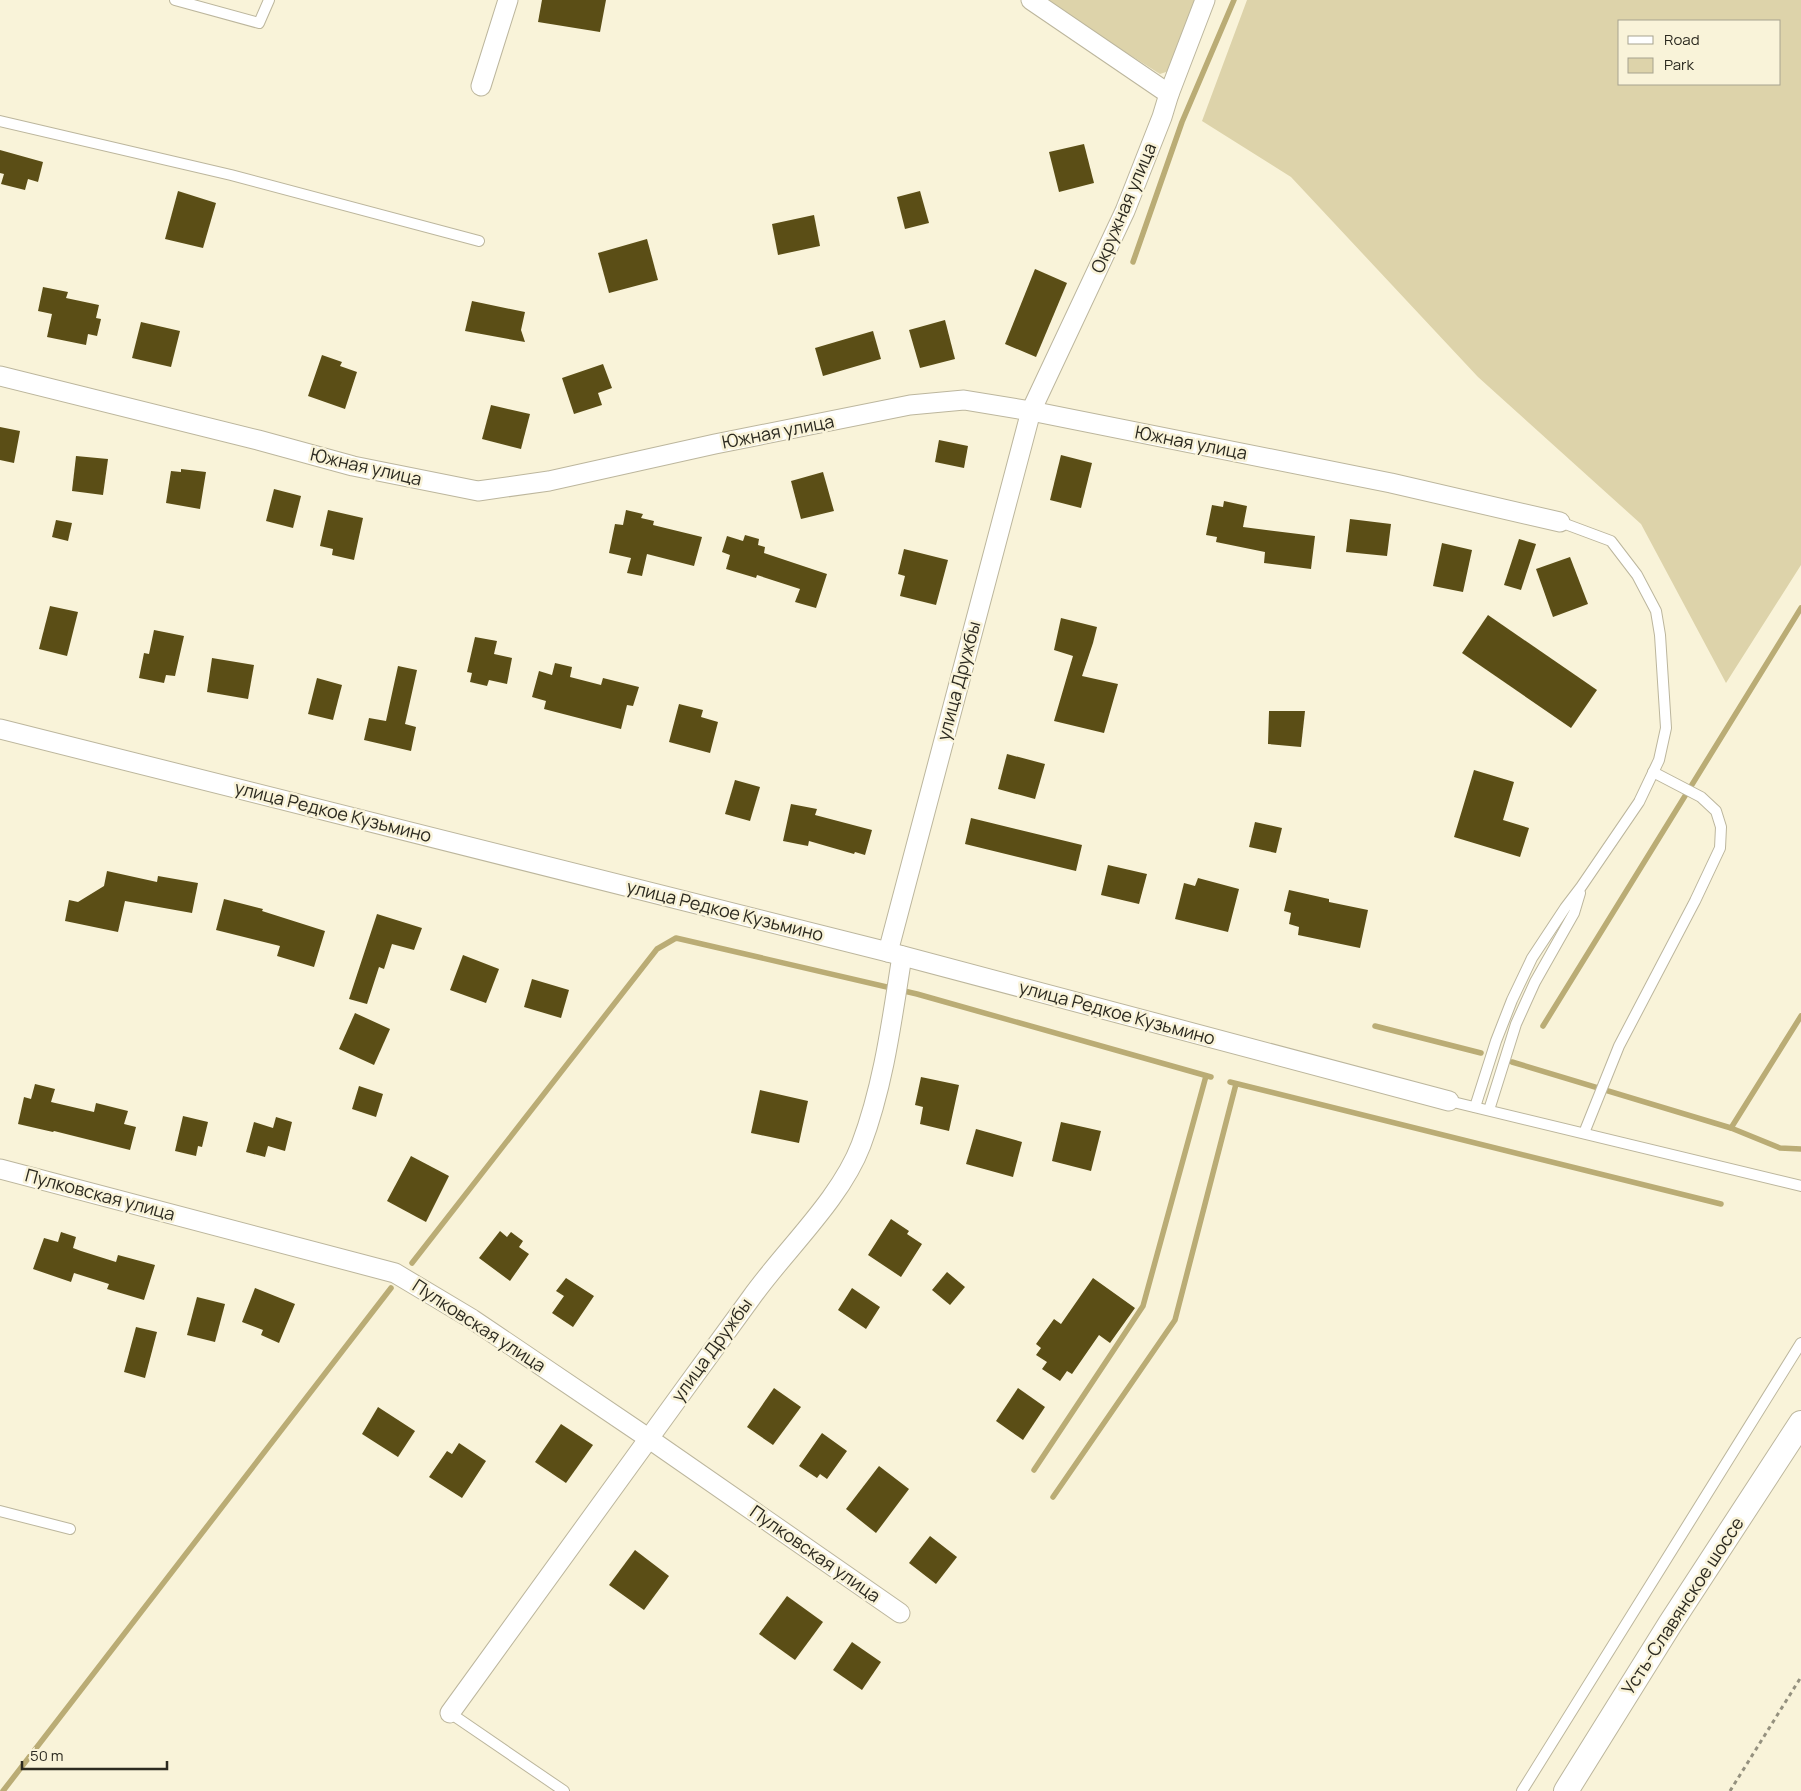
<svg xmlns="http://www.w3.org/2000/svg" width="1801" height="1791" viewBox="0 0 1801 1791" font-family="Manrope,sans-serif">
<style>
.green{fill:#ddd3aa;fill-rule:evenodd}
.lines{fill:none;stroke-linecap:round;stroke-linejoin:round}
.stream{stroke:#baac75;stroke-width:5.5}
.building{fill:#5b4e16}
.service-casing{stroke:#bcb69d;stroke-width:12}
.minor-casing{stroke:#bcb69d;stroke-width:21}
.tertiary-casing{stroke:#bcb69d;stroke-width:26}
.path{stroke:#95917f;stroke-width:3;stroke-dasharray:4 4;stroke-linecap:butt}
.service{stroke:#fff;stroke-width:10}
.minor{stroke:#fff;stroke-width:19}
.tertiary{stroke:#fff;stroke-width:24}
.labels{text-anchor:middle;stroke-width:5;stroke-linejoin:round;paint-order:stroke}
.street-label{font-size:18px;fill:#2c2a20;stroke:#f9f3d9}
</style>
<rect width="100%" height="100%" fill="#f9f3d9"/>
<g class="green">
<path d="M1043,0H1199L1169,71L1160,74Z"/>
<path d="M1247,0H1801V565L1726,683L1641,524L1478,377L1291,177L1202,121ZM1780,21V84H1620V21Z"/>
</g>
<g class="lines">
<g class="stream">
<path d="M1133,262L1182,122L1234,0"/>
<path d="M1375,1026L1481,1053"/>
<path d="M1543,1026L1801,608"/>
<path d="M1512,1062L1731,1128L1780,1148L1801,1149"/>
<path d="M1230,1082L1721,1204"/>
<path d="M1731,1128L1801,1016"/>
<path d="M412,1263L657,949L676,938L917,994L1211,1077"/>
<path d="M1034,1470L1143,1306L1206,1076"/>
<path d="M1053,1497L1175,1320L1236,1084"/>
<path d="M3,1791L391,1288"/>
</g>
</g>
<g class="building">
<path d="M542,0H606L600,32L538,22Z"/>
<path d="M1084,144L1094,183L1059,192L1049,152Z"/>
<path d="M0,150L43,162L38,182L28,179L25,190L1,184L4,174L0,173Z"/>
<path d="M178,191L216,203L203,248L165,239Z"/>
<path d="M920,191L929,223L905,229L897,197Z"/>
<path d="M814,215L820,246L778,255L772,224Z"/>
<path d="M647,239L658,280L609,293L598,253Z"/>
<path d="M1035,269L1067,283L1036,357L1005,344Z"/>
<path d="M43,287L68,292L66,298L99,305L96,318L101,319L97,336L88,334L86,345L47,337L52,314L38,311Z"/>
<path d="M472,301L525,312L521,330L525,342L465,331Z"/>
<path d="M945,320L955,359L920,368L909,330Z"/>
<path d="M141,322L180,331L171,367L132,358Z"/>
<path d="M873,331L881,359L823,376L815,348Z"/>
<path d="M322,355L342,362L340,366L357,372L345,409L308,396Z"/>
<path d="M603,364L612,388L598,393L602,405L574,414L562,378Z"/>
<path d="M491,405L530,414L521,449L482,439Z"/>
<path d="M0,427L20,431L14,463L0,460Z"/>
<path d="M939,440L968,446L964,468L935,462Z"/>
<path d="M1061,455L1092,463L1081,508L1050,500Z"/>
<path d="M76,456L108,459L103,495L72,491Z"/>
<path d="M181,469L206,472L200,509L166,503L171,471L181,472Z"/>
<path d="M823,472L834,511L801,519L791,481Z"/>
<path d="M274,489L301,496L293,528L266,521Z"/>
<path d="M1224,501L1247,506L1243,527L1315,536L1311,569L1264,563L1265,552L1216,542L1217,537L1206,535L1212,505L1223,507Z"/>
<path d="M328,510L363,518L354,560L332,555L333,549L320,546Z"/>
<path d="M626,510L643,514L641,518L654,521L653,525L702,537L694,566L647,554L642,576L627,573L631,558L609,553L615,524L623,525Z"/>
<path d="M1350,519L1391,524L1387,556L1346,552Z"/>
<path d="M56,520L72,523L68,541L52,537Z"/>
<path d="M745,535L759,539L758,545L765,547L764,553L827,574L816,608L795,602L800,589L757,575L756,578L726,569L730,555L722,552L727,536L743,541Z"/>
<path d="M1519,539L1536,544L1521,590L1504,585Z"/>
<path d="M1442,543L1472,550L1463,592L1433,586Z"/>
<path d="M904,549L948,560L936,605L900,596L905,576L898,574Z"/>
<path d="M1570,557L1588,604L1553,617L1536,569Z"/>
<path d="M50,606L78,612L67,656L39,649Z"/>
<path d="M1488,615L1597,690L1571,728L1462,653Z"/>
<path d="M1061,618L1097,627L1093,643L1082,676L1118,684L1104,733L1054,721L1073,656L1054,650Z"/>
<path d="M154,630L184,636L175,676L166,675L164,683L139,678L144,653L149,654Z"/>
<path d="M475,637L497,641L494,654L512,658L507,684L489,680L487,686L470,682L472,673L467,672Z"/>
<path d="M212,658L254,665L248,699L207,692Z"/>
<path d="M555,663L572,667L570,677L601,685L603,678L639,687L633,706L627,705L621,729L544,709L546,701L532,697L539,671L552,675Z"/>
<path d="M398,666L417,670L405,724L416,727L411,751L364,740L369,718L386,721Z"/>
<path d="M317,678L342,685L333,720L308,714Z"/>
<path d="M679,704L703,710L701,717L718,722L710,753L669,742Z"/>
<path d="M1269,711H1305L1301,747L1268,744Z"/>
<path d="M1007,754L1045,764L1035,799L998,789Z"/>
<path d="M1474,770L1514,782L1503,820L1529,828L1520,857L1454,837Z"/>
<path d="M735,780L760,787L750,821L725,814Z"/>
<path d="M791,804L817,809L815,815L872,830L865,855L855,852L854,854L809,841L808,846L783,841Z"/>
<path d="M971,818L1082,845L1076,871L965,844Z"/>
<path d="M1255,822L1282,828L1276,853L1249,847Z"/>
<path d="M1108,865L1147,874L1139,904L1101,895Z"/>
<path d="M107,871L157,882L158,876L198,883L192,913L125,901L118,932L65,921L69,900L78,902L104,886Z"/>
<path d="M1198,878L1239,889L1228,932L1175,919L1184,883L1195,886Z"/>
<path d="M1289,890L1329,899V902L1368,910L1360,948L1298,935L1299,927L1289,924L1291,913L1284,911Z"/>
<path d="M224,899L263,909L262,911L325,931L314,967L277,956L280,946L216,930Z"/>
<path d="M377,914L422,928L414,950L392,944L384,969L379,967L367,1004L349,999Z"/>
<path d="M463,955L499,969L486,1003L450,990Z"/>
<path d="M532,979L569,990L561,1018L524,1007Z"/>
<path d="M355,1013L390,1029L374,1065L339,1049Z"/>
<path d="M921,1077L959,1085L949,1131L920,1124L923,1107L915,1105Z"/>
<path d="M35,1084L55,1089L51,1102L94,1112L96,1103L128,1111L124,1124L136,1127L130,1150L54,1131L53,1132L18,1124L24,1097L31,1099Z"/>
<path d="M359,1086L383,1094L376,1117L352,1109Z"/>
<path d="M760,1090L808,1101L799,1143L751,1133Z"/>
<path d="M183,1116L208,1122L202,1147L198,1146L196,1156L175,1151Z"/>
<path d="M276,1117L292,1122L285,1151L268,1146L265,1157L246,1152L254,1122L273,1128Z"/>
<path d="M1061,1122L1101,1131L1091,1171L1052,1161Z"/>
<path d="M976,1129L1022,1142L1013,1177L966,1164Z"/>
<path d="M411,1156L449,1176L426,1222L387,1201Z"/>
<path d="M891,1219L909,1231L907,1234L922,1244L901,1277L868,1255Z"/>
<path d="M500,1231L507,1237L511,1232L523,1241L519,1247L529,1254L510,1281L479,1258Z"/>
<path d="M61,1232L76,1237L73,1248L81,1251L116,1262L118,1255L155,1265L144,1300L107,1289L109,1284L74,1273L71,1282L33,1269L44,1238L58,1242Z"/>
<path d="M947,1272L965,1287L950,1305L932,1290Z"/>
<path d="M566,1278L594,1296L573,1327L552,1313L564,1296L556,1291Z"/>
<path d="M1093,1278L1135,1308L1110,1343L1099,1335L1072,1374L1067,1371L1060,1381L1042,1369L1047,1362L1036,1355L1041,1348L1036,1344L1054,1319L1061,1324Z"/>
<path d="M255,1288L295,1304L279,1343L261,1335L263,1330L242,1322Z"/>
<path d="M852,1288L880,1307L866,1329L838,1310Z"/>
<path d="M197,1297L225,1304L215,1342L187,1335Z"/>
<path d="M136,1327L157,1332L145,1378L124,1372Z"/>
<path d="M774,1388L801,1407L773,1445L747,1427Z"/>
<path d="M1018,1388L1045,1407L1023,1440L996,1421Z"/>
<path d="M378,1407L415,1431L398,1457L362,1434Z"/>
<path d="M561,1424L593,1445L566,1483L535,1462Z"/>
<path d="M822,1433L847,1451L827,1479L820,1474L817,1478L799,1466Z"/>
<path d="M459,1443L486,1461L462,1498L429,1477L447,1451L452,1454Z"/>
<path d="M879,1466L909,1489L876,1533L846,1509Z"/>
<path d="M930,1536L957,1557L936,1584L909,1563Z"/>
<path d="M635,1550L669,1576L644,1610L609,1585Z"/>
<path d="M787,1596L823,1622L795,1660L759,1634Z"/>
<path d="M852,1642L881,1662L862,1690L833,1670Z"/>
</g>
<g class="lines">
<g class="service-casing">
<g id="service">
<path d="M175,0L259,23L269,0"/>
<path d="M0,121L231,175L479,241"/>
<path d="M1449,1101L1801,1186"/>
<path d="M1475,1107L1496,1041L1512,1000L1532,958L1565,908L1581,887L1639,802L1659,760L1666,728L1660,635L1656,611L1637,575L1611,541L1560,522"/>
<path d="M1489,1110L1516,1024L1535,982L1574,913L1580,893"/>
<path d="M1584,1133L1619,1046L1695,901L1720,848L1721,827L1716,811L1701,797L1653,772"/>
<path d="M0,1511L70,1529"/>
<path d="M450,1713L564,1791"/>
<path d="M1522,1791L1801,1343"/>
</g>
</g>
<g class="minor-casing">
<g id="minor">
<path d="M1031,0L1169,94"/>
<path d="M481,86L508,0"/>
<path d="M0,376L258,440L353,466L478,491L549,481L715,444L910,405L964,400L1031,411L1391,483L1560,522"/>
<path d="M0,729L888,952L1449,1101"/>
<path d="M888,952L1031,411L1125,211L1162,117L1169,94L1205,0"/>
<path d="M0,1169L395,1273L472,1319L648,1438L900,1613"/>
<path d="M450,1713C550,1575 650,1436 751,1298C785,1250 840,1200 861,1145C884,1084 892,1019 902,956"/>
</g>
</g>
<g class="tertiary-casing">
<path id="tertiary" d="M1566,1791L1670,1624L1801,1423"/>
</g>
<path class="path" d="M1730,1791L1801,1677"/>
<use href="#service" class="service"/>
<use href="#minor" class="minor"/>
<use href="#tertiary" class="tertiary"/>
</g>
<g class="labels">
<g class="street-label">
<text transform="translate(1124 208) rotate(-67)" y="6">Окружная улица</text>
<text transform="translate(778 432) rotate(-11)" y="6">Южная улица</text>
<text transform="translate(1191 443) rotate(11)" y="6">Южная улица</text>
<text transform="translate(366 467) rotate(13)" y="6">Южная улица</text>
<text transform="translate(959 681) rotate(-75)" y="6">улица Дружбы</text>
<text transform="translate(333 812) rotate(14)" y="6">улица Редкое Кузьмино</text>
<text transform="translate(725 911) rotate(14)" y="6">улица Редкое Кузьмино</text>
<text transform="translate(1117 1013) rotate(15)" y="6">улица Редкое Кузьмино</text>
<text transform="translate(100 1195) rotate(15)" y="6">Пулковская улица</text>
<text transform="translate(479 1326) rotate(33)" y="6">Пулковская улица</text>
<text transform="translate(712 1350) rotate(-54)" y="6">улица Дружбы</text>
<text transform="translate(815 1554) rotate(35)" y="6">Пулковская улица</text>
<text transform="translate(1683 1606) rotate(-57)" y="6">Усть-Славянское шоссе</text>
</g>
</g>
<rect x="1618" y="20" width="162" height="65" fill="#f9f3d9" stroke="#a7a38f"/>
<rect x="1628" y="36" width="25" height="8" fill="#ffffff" stroke="#a7a38f"/>
<text x="1664" y="45" font-size="15" fill="#2c2a20">Road</text>
<rect x="1628" y="58" width="25" height="15" fill="#ddd3aa" stroke="#a7a38f"/>
<text x="1664" y="70" font-size="15" fill="#2c2a20">Park</text>
<path d="M22 1761v8h145v-8" fill="none" stroke="#2c2a20" stroke-width="2.5"/>
<text x="30" y="1761" font-size="15" fill="#2c2a20" stroke="#f9f3d9" stroke-width="4" paint-order="stroke">50 m</text>
</svg>
